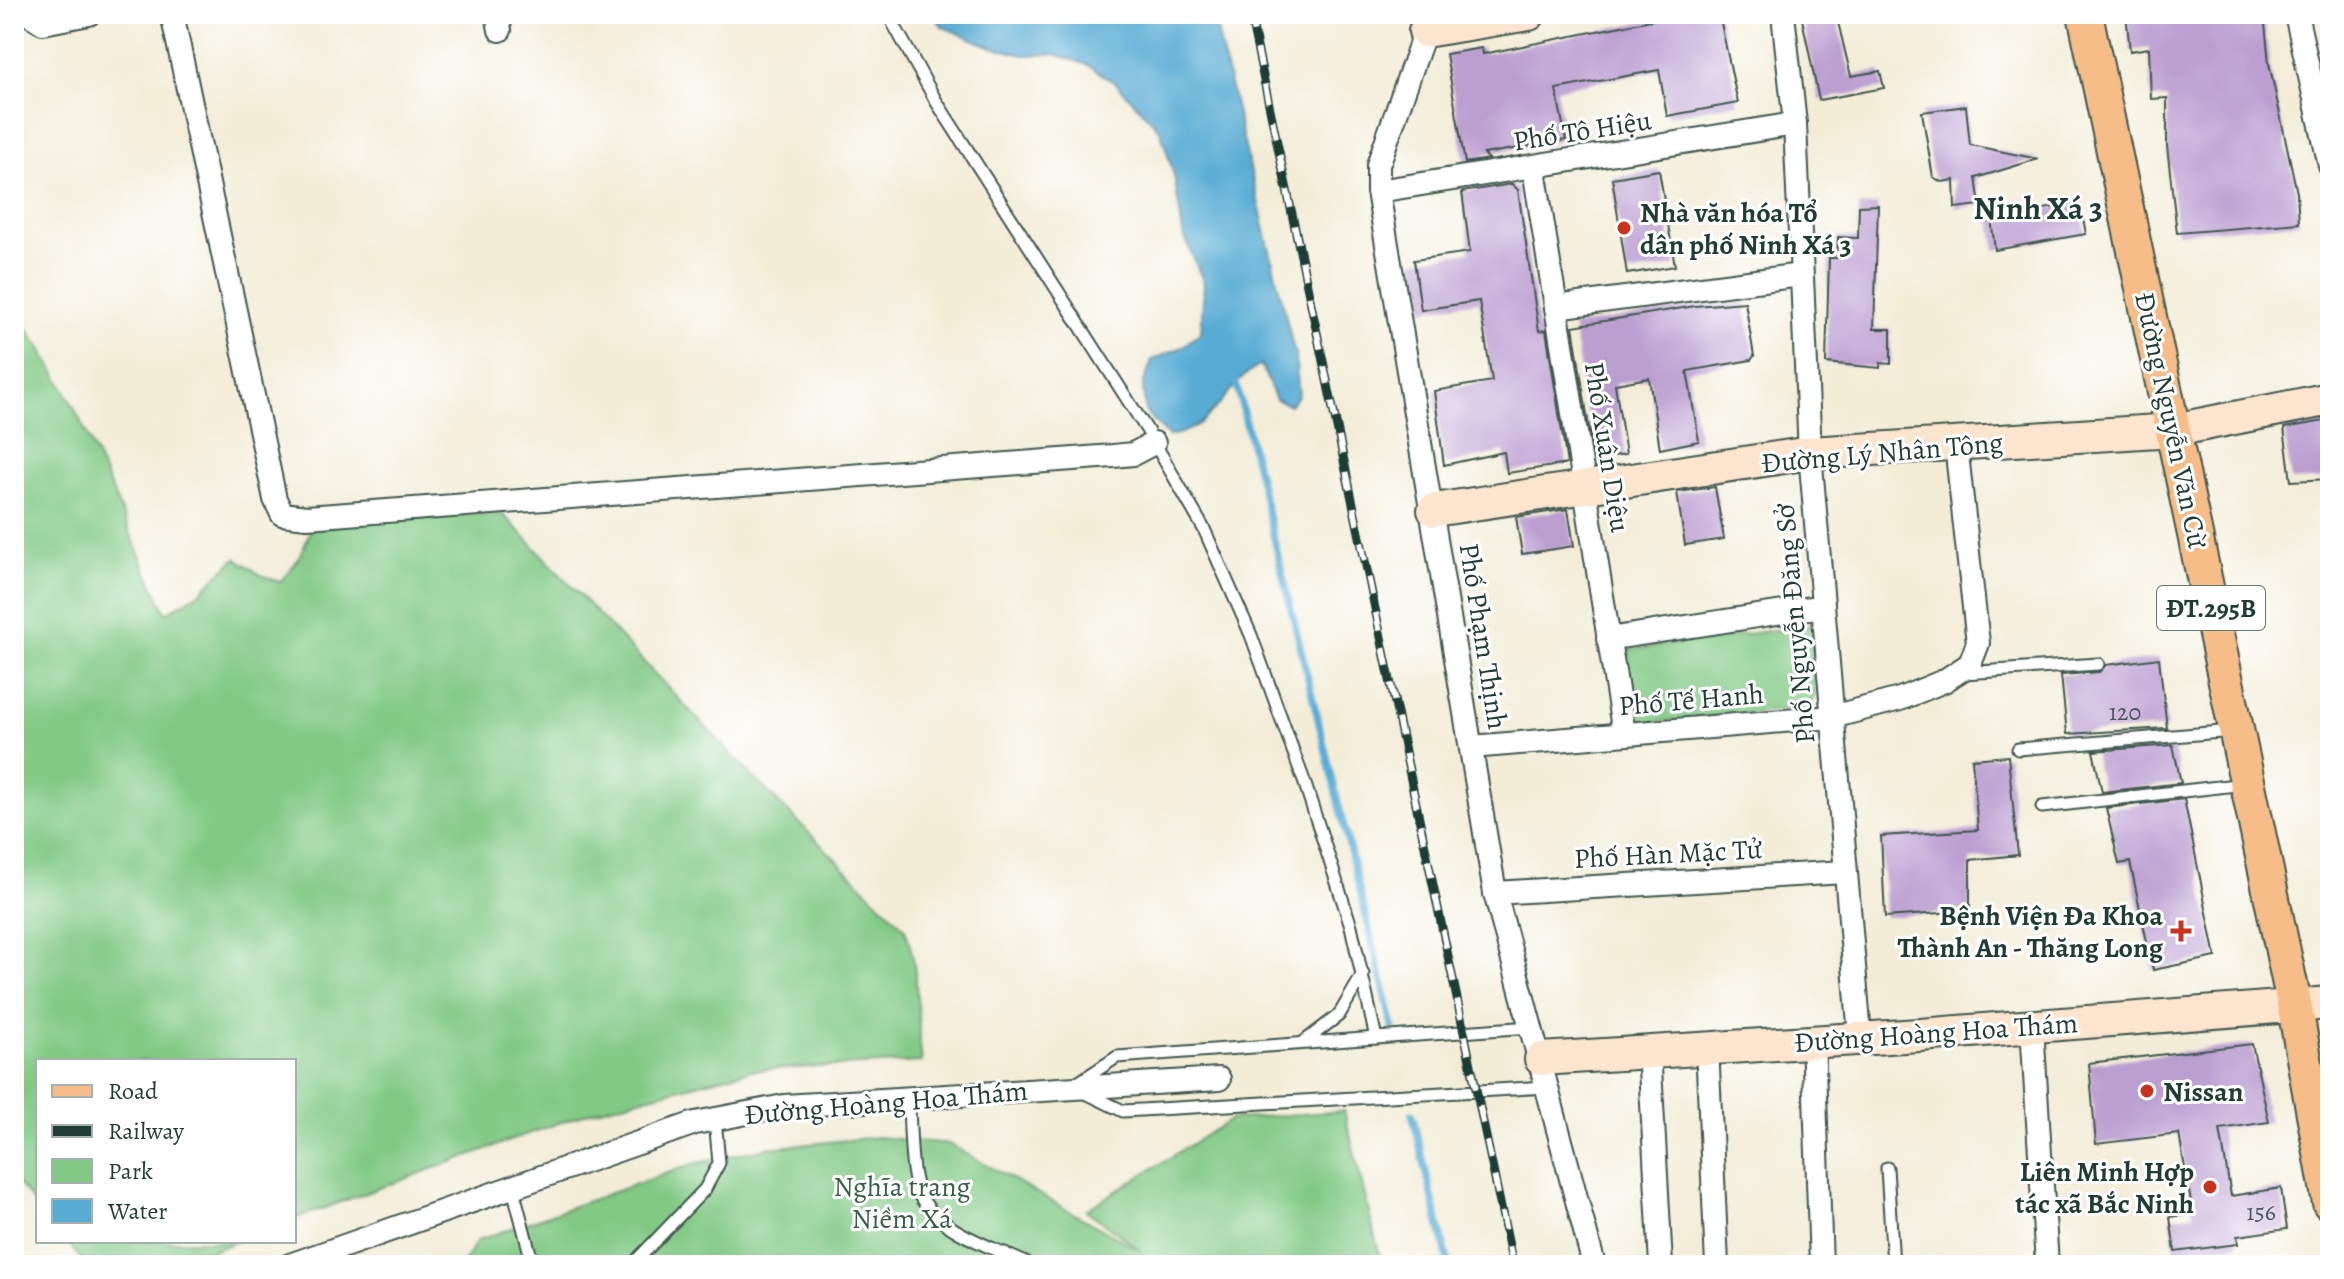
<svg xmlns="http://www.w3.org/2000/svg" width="2344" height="1279" viewBox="0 0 2344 1279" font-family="Alegreya,serif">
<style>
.green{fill:#81c985;stroke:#50835c;stroke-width:2}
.water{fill:#58acd4;stroke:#3c7484;stroke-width:2}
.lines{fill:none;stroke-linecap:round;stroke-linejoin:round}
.stream{stroke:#58acd4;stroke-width:7}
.building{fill:#bb9fd1}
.lane-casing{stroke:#3f574d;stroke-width:15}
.street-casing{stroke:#3f574d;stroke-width:26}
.secondary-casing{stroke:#3f574d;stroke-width:36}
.primary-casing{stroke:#3f574d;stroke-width:38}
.lane{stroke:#fff;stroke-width:11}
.street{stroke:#fff;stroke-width:22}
.secondary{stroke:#fce5cf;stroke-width:32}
.primary{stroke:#f7bd88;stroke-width:34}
.rail-casing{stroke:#1f3d34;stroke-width:9}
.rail{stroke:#fff;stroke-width:6;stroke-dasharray:18;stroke-linecap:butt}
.poi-dot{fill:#c8321e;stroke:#fff;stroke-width:3}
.labels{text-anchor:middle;stroke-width:6;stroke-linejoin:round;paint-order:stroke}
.number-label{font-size:24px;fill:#46565b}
.shield{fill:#fff;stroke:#627771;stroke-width:2}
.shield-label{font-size:26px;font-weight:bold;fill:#1f3d34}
.street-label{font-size:28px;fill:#1f3d34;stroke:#fff}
.poi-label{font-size:28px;font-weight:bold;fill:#1f3d34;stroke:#fff;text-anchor:start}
.park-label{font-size:28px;fill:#386048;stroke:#fff}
.quarter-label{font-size:32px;font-weight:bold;fill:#1f3d34;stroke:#fff}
</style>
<rect width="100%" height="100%" fill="#fff"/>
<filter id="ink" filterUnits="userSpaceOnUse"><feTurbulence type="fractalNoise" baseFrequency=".0125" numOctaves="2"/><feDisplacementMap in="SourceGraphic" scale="16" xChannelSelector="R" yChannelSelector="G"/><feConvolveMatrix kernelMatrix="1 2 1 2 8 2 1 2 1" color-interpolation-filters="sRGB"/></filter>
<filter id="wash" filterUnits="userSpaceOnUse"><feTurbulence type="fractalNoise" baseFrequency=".006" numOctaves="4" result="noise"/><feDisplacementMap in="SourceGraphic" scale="32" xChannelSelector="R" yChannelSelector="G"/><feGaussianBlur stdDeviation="1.8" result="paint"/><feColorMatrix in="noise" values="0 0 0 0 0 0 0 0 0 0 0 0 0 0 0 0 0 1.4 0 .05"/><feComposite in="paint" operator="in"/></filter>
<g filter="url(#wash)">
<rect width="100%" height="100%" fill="#f3edd8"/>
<g class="green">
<path d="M14,310C83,400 117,512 166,613L199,593L236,558L261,575L280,582C296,564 307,548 311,524L502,513L750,774L904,927C920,963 916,1021 922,1062L751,1070L589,1112L294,1219V1061H38V1208L14,1179Z"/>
<path d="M1812,625L1815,696L1808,708L1632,724L1622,651Z"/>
<path d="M1344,1111L1382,1265H1155L1158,1261L1152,1257L1145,1265H461L478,1240L693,1164L767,1148L878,1137L949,1144L1143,1252L1086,1210L1232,1119Z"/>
<path d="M66,1241H237L177,1265H86Z"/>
</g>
<path class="water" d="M932,14H1213L1295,355L1299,395L1290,405L1276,400L1261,365C1220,386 1219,428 1168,436L1145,411L1143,385L1152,360L1182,347L1201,332L1204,283L1183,233L1174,175L1160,130L1118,85L1088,65L1055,54L1024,55L992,47L943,27Z"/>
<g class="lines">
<g class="stream">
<path d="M1234,375L1393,1027"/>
<path d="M1412,1114L1449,1265"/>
</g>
</g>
<g id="blocks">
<g class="building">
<path d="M1681,14H1719L1738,103L1667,116L1659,70L1556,89L1566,140L1484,154L1489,159L1465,163L1446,54L1482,48L1483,54Z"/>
<path d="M1801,14H1836L1851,76L1880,71L1884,88L1819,100Z"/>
<path d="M2126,14H2264L2269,63L2297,193L2299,223L2177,233L2167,146V98L2151,99L2149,48L2130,51Z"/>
<path d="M1966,106L1970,145L2038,159L1976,178L1980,205L1955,208L1954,180L1942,182L1933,177L1922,112Z"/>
<path d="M1659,170L1675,266L1627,274L1612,178Z"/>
<path d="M1512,184L1518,190L1539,331L1546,330L1567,464L1507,473L1504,452L1444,465L1434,391L1492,381L1479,301L1421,310L1414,260L1470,252L1462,192Z"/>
<path d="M2080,203L2086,234L1995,250L1991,218Z"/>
<path d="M1878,205L1874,329H1891V364L1880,363V368L1826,363L1829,258H1837L1838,237L1858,238L1859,206Z"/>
<path d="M1745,302L1754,356L1751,360L1687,371L1699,441L1660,449L1649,378L1615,384L1626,454L1594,459L1573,326L1695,306Z"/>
<path d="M2330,420V479L2291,481L2284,428Z"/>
<path d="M1715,487L1724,539L1685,545L1677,492Z"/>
<path d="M1568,509L1574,546L1522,554L1516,517Z"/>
<path d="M2159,658L2167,728L2067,734L2061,675L2099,672L2106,665Z"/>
<path d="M2173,745L2181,783L2102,792L2093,751Z"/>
<path d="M2008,756L2018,855L1970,860V911L1885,917L1881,836L1978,830L1972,759Z"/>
<path d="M2184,799L2216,957L2153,970L2130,862L2119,864L2106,808Z"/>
<path d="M2252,1044L2269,1122L2220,1129L2231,1196L2281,1188L2287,1229L2237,1236L2238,1244L2175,1252L2170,1217L2193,1214L2179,1134L2096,1144L2089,1063Z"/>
</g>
</g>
</g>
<g filter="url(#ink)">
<use href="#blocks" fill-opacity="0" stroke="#3f574d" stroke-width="2"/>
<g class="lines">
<g class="lane-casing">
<g id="lane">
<path d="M888,14L936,101L1147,430L1204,529L1251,635L1304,781L1351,926L1376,1038L1117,1057L1076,1084"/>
<path d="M1964,673L2098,664"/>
<path d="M2018,749L2233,731"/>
<path d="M2042,807L2245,784"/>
<path d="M1376,1038L1531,1027"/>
<path d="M1305,1041L1339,1015L1363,974"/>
<path d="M1084,1092L1123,1111L1548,1087"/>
<path d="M908,1097C911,1123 909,1167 918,1191C933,1230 995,1248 1030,1265"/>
<path d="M1887,1168L1893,1265"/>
<path d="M512,1185L533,1265"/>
<path d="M632,1265L705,1189L719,1163L715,1119"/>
<path d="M996,1265L1005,1253"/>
</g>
</g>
<g class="street-casing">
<g id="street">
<path d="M29,14L43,23L89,14"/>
<path d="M172,14L275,499L282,514L307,517L1113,456L1133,454L1154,443"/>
<path d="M497,14L500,30"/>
<path d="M1425,14V31L1378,165V191L1495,893L1594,1265"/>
<path d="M1783,14L1795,124L1810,453L1860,1036"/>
<path d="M2296,14L2330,166"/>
<path d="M1534,169L1624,734"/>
<path d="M1378,191L1795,124"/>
<path d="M1556,307L1801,275"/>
<path d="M1608,639L1823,606"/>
<path d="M1471,747L1832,717L1900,699L1944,681L1970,664L1978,643L1956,445"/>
<path d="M1495,893L1845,872"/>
<path d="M2032,1027L2047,1265"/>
<path d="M1813,1039L1821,1265"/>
<path d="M1707,1046L1717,1265"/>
<path d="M1649,1050L1661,1265"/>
<path d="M290,1265L695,1123L784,1106L1219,1079"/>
</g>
</g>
<g class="secondary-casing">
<g id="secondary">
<path d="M1425,31L1529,14"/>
<path d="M1434,510L1810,453L2174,430L2330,399"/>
<path d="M1541,1059L1920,1035L2330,1003"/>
</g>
</g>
<g class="primary-casing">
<path id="primary" d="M2085,14L2295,1008L2330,1203"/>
</g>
<use href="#lane" class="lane"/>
<use href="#street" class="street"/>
<use href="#secondary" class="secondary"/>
<use href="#primary" class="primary"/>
<g class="rail-casing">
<path id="rail" d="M1250,14L1513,1265"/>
</g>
<use href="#rail" class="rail"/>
</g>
</g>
<g class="poi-dot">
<circle cx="1624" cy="228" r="8"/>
<path d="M2177 919h8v8h8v8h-8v8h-8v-8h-8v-8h8z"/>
<circle cx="2147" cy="1091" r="8"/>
<circle cx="2210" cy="1187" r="8"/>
</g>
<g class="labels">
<g class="number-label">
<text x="2125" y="720">120</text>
<text x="2261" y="1220">156</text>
</g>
<rect class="shield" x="2157" y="586" width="108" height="44" rx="6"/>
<g class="shield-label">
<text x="2211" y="617">ĐT.295B</text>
</g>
<g class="street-label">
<text transform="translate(1582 130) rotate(-9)" y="10">Phố Tô Hiệu</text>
<text transform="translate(2172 420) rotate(78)" y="10">Đường Nguyễn Văn Cừ</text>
<text transform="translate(1608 447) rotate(81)" y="10">Phố Xuân Diệu</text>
<text transform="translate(1882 452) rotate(-5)" y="10">Đường Lý Nhân Tông</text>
<text transform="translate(1794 624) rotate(-95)" y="10">Phố Nguyễn Đăng Sở</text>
<text transform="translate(1484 636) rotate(81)" y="10">Phố Phạm Thịnh</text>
<text transform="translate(1691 699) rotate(-5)" y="10">Phố Tế Hanh</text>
<text transform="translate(1668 853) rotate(-3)" y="10">Phố Hàn Mặc Tử</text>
<text transform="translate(1936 1032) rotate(-4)" y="10">Đường Hoàng Hoa Thám</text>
<text transform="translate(886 1102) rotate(-5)" y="10">Đường Hoàng Hoa Thám</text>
</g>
<g class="poi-label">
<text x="1640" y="222">Nhà văn hóa Tổ<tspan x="1640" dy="32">dân phố Ninh Xá 3</tspan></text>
<text x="2163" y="925" text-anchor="end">Bệnh Viện Đa Khoa<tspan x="2163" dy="32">Thành An - Thăng Long</tspan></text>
<text x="2163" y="1101">Nissan</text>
<text x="2194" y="1181" text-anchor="end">Liên Minh Hợp<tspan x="2194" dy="32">tác xã Bắc Ninh</tspan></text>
</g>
<g class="park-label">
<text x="902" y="1196">Nghĩa trang<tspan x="902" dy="32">Niềm Xá</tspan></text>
</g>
<g class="quarter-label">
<text x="2038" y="219">Ninh Xá 3</text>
</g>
</g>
<rect width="2344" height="1279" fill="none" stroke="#fff" stroke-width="48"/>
<rect x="36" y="1059" width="260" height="184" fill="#ffffff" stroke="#a5b1ae" stroke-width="2"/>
<rect x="52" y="1085" width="40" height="12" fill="#f7bd88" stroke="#a5b1ae" stroke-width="2"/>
<text x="108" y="1099" font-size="24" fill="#1f3d34">Road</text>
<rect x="52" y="1125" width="40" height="12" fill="#1f3d34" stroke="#a5b1ae" stroke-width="2"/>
<text x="108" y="1139" font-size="24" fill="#1f3d34">Railway</text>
<rect x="52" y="1159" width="40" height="24" fill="#81c985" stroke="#a5b1ae" stroke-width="2"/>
<text x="108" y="1179" font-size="24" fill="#1f3d34">Park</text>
<rect x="52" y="1199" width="40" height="24" fill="#58acd4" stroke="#a5b1ae" stroke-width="2"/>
<text x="108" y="1219" font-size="24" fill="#1f3d34">Water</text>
</svg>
